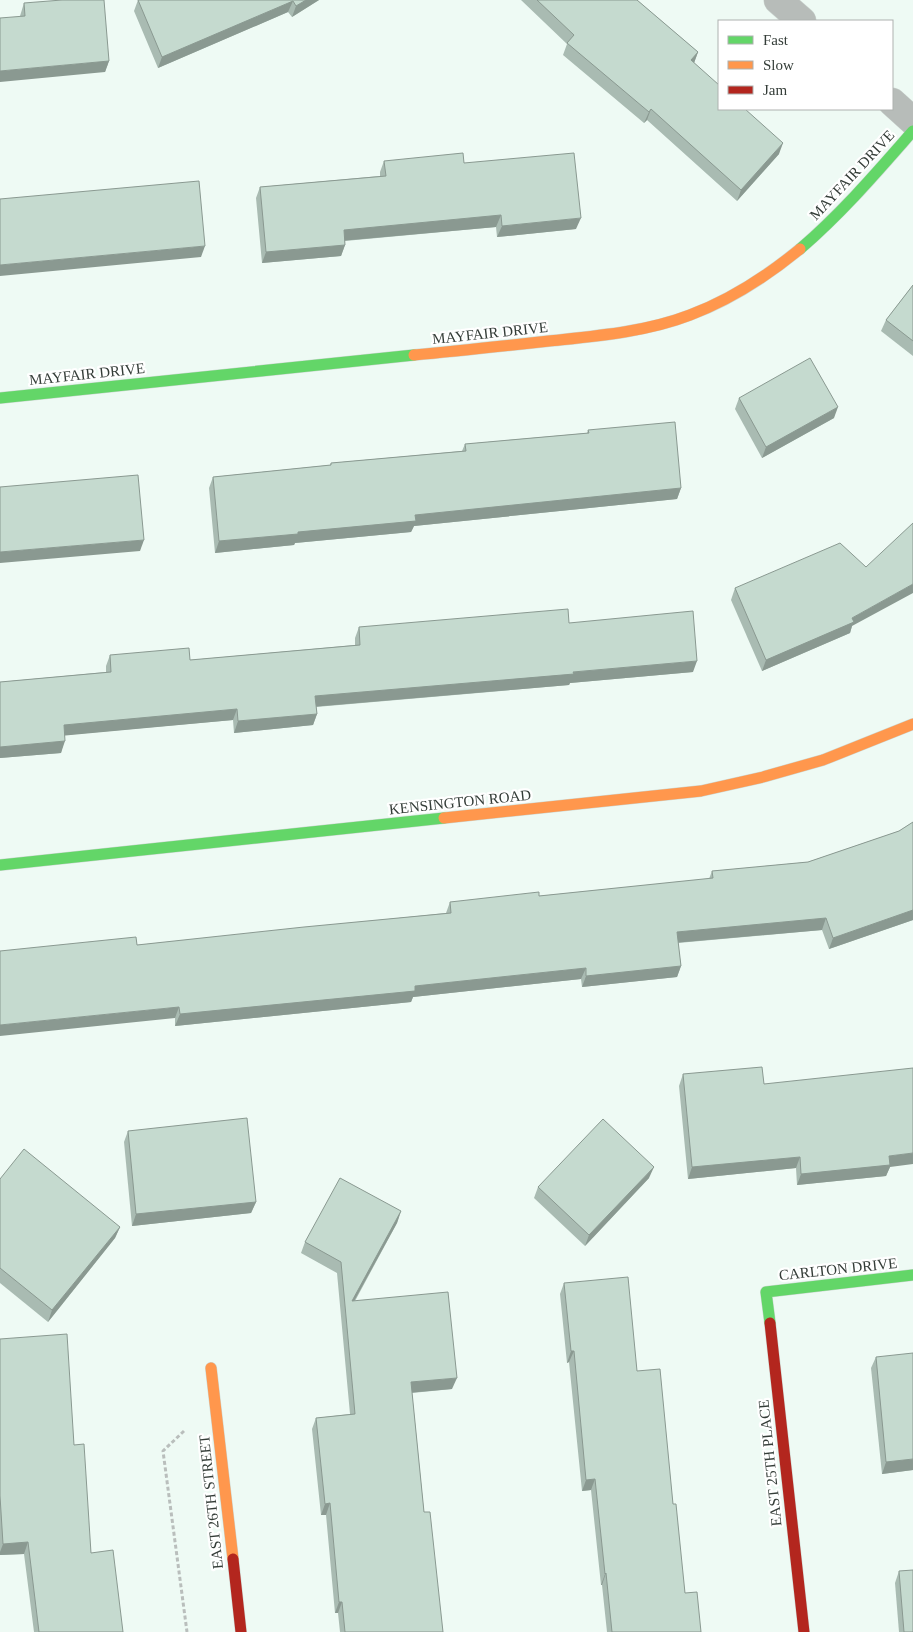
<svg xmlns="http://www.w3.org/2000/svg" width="913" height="1632" viewBox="0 0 913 1632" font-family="'Times New Roman',serif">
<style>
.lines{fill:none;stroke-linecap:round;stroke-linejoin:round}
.street-casing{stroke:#cdd7d2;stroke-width:29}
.fast-casing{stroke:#cdd7d2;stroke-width:12}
.slow-casing{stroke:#cdd7d2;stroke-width:12}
.jam-casing{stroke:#cdd7d2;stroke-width:12}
.path{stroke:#b9bebc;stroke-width:3;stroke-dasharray:4 2.5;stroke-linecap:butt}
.street{stroke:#b7bcb9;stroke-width:28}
.fast{stroke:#63d668;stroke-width:11}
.slow{stroke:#ff974d;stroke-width:11}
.jam{stroke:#b3261e;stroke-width:11}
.wall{fill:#a9bbb2}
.shaded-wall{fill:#8a9991}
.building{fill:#c5dacf;stroke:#8a9991}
.labels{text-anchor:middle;stroke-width:4.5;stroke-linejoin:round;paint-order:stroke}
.street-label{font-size:15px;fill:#343d38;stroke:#fff}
</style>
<rect width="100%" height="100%" fill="#eefaf4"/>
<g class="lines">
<g class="street-casing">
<g id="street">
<path d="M778,0L802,21"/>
<path d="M892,102L913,121"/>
</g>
</g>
<g class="fast-casing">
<g id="fast">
<path d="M800,249C842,213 877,172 913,131"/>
<path d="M0,398L414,355"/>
<path d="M0,865L444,818"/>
<path d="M770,1323L766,1292L913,1275"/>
</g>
</g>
<g class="slow-casing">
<g id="slow">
<path d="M414,355C459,351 504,346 549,341C596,336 646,332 690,315C730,300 767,276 800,249"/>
<path d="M444,818L701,791L763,777L823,760L913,724"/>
<path d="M211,1368L233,1559"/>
</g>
</g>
<g class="jam-casing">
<g id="jam">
<path d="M770,1323L804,1632"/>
<path d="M233,1559L241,1632"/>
</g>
</g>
<path class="path" d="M184,1431L163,1451L187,1632"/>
<use href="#street" class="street"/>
<use href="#fast" class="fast"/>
<use href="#slow" class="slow"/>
<use href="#jam" class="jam"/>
</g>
<g class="wall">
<path d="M138,0H319L292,17L288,12L158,68L134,11Z"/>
<path d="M521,0H637L698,52L694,63L779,154L737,201L647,120L644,123L563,55L567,44Z"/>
<path d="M24,3L109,61L105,72L20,16Z"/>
<path d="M384,161L464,163L576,229L497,237L496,227L345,241V245L341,256L262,263L256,198L260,187L380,176V172Z"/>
<path d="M913,285V356L881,331L886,320Z"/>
<path d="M739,398L834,418L762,458L735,409Z"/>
<path d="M588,430L681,488L677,499L414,526L411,532L295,543L294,545L215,553L209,488L213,477L330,465L331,463L462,451L465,444L587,433Z"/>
<path d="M735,588L852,626L850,633L762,671L731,600Z"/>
<path d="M569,623L693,672L570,683L569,685L316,707L317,714L313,725L234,733L233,720L65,735L61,753L0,758V682L106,672V666L110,655L190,660L355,645V638L359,627Z"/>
<path d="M913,822V920L829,949L822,930L678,943L681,966L677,977L582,987L581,979L413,997L411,1002L175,1026V1018L137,945L446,913L450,902L539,896L709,879L712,871L808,862L899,831Z"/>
<path d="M683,1074L764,1084L890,1167L886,1176L797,1185L796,1168L688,1179L679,1086Z"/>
<path d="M128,1131L256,1202L251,1213L132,1226L124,1142Z"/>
<path d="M649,1178L585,1246L534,1198L538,1187Z"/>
<path d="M0,1179L120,1227L115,1238L48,1322L0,1283Z"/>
<path d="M401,1211L397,1223L355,1301L452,1389L412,1393L424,1512L443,1632H340L338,1613H335L326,1515H321L312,1429L316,1418L350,1414L337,1273L301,1253L305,1242Z"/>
<path d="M564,1283L637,1371L673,1504L685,1593L701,1632H607L602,1585H601L591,1490L582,1491L569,1362L567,1363L560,1294Z"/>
<path d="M0,1339L74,1445L91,1553L123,1632H34L24,1554L0,1555Z"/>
<path d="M876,1357L913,1470L882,1474L871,1368Z"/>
<path d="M899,1571L913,1632H899L895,1583Z"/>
</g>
<g class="shaded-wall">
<path d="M306,0H319L292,17L296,6Z"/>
<path d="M293,1L288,12L158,68L162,57Z"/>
<path d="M698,52L694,63L691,60Z"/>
<path d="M109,61L105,72L0,82V71Z"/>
<path d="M651,109L647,120L644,123L649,112Z"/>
<path d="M783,143L779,154L737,201L741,190Z"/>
<path d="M501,215L496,227L340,241L344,230Z"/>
<path d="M581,218L576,229L497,237L502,226Z"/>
<path d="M345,245L341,256L262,263L266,252Z"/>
<path d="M205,246L201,257L0,276V265Z"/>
<path d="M838,407L834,418L762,458L766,447Z"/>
<path d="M681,488L677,499L414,526L411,532L295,543L294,545L215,553L219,541L298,532L415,515Z"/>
<path d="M144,540L140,551L0,563V552Z"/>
<path d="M913,584V593L852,626L850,633L762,671L766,660L852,618Z"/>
<path d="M697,661L693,672L570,683L569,685L311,707L315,696Z"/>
<path d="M237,709L233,720L60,736L64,725Z"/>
<path d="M317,714L313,725L234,733L238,721Z"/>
<path d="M65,741L61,753L0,758V747Z"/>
<path d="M913,910V920L829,949L833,938Z"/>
<path d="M826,918L822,930L673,943L677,932Z"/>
<path d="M681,966L677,977L582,987L586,976Z"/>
<path d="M586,968L581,979L413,997L411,1002L175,1026L180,1014L415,986Z"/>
<path d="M179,1007L175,1018L0,1036V1025Z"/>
<path d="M913,1153V1164L890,1167L886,1176L797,1185L801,1174L889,1156Z"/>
<path d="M800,1157L796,1168L688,1179L692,1167Z"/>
<path d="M654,1167L649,1178L585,1246L589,1235Z"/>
<path d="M256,1202L251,1213L132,1226L136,1214Z"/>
<path d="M401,1211L397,1223L348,1312L352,1301Z"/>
<path d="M120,1227L115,1238L48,1322L52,1310Z"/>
<path d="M571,1351H574L569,1362L567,1363Z"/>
<path d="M457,1378L452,1389L407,1393L411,1382Z"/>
<path d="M913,1459V1470L882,1474L886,1462Z"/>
<path d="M595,1479L591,1490L582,1491L586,1480Z"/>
<path d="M330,1503L326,1515H321L325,1504Z"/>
<path d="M28,1542L24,1554L0,1555V1552L3,1544Z"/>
<path d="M606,1573L602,1585H601L605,1574Z"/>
<path d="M339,1602H342L338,1613H335Z"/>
</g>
<g class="building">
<path d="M62,0H104L109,61L0,71V18L25,16L24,3Z"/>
<path d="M138,0H306L296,6L293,1L162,57Z"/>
<path d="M537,0H637L698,52L691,60L719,85V109H745L783,143L741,190L651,109L649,112L567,43L574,35Z"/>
<path d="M463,153L464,163L574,153L581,218L502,226L501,215L344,230L345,245L266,252L260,187L386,176L384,161Z"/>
<path d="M199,181L205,246L0,265V199Z"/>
<path d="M913,285V341L886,320Z"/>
<path d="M810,358L838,407L766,447L739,398Z"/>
<path d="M675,422L681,488L415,515L416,521L298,532V534L219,541L213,477L331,465V463L466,451L465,444L589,433L588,430Z"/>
<path d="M138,475L144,540L0,552V487Z"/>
<path d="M913,523V584L852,618L854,622L766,660L735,588L840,543L866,567Z"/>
<path d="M568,609L569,623L693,611L697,661L573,672L574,674L315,696L317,714L238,721L237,709L64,725L65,741L0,747V682L111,672L110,655L189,648L190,660L360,645L359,627Z"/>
<path d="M913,822V910L833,938L826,918L677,932L681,966L586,976V968L415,986V991L180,1014L179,1007L0,1025V951L136,937L137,945L304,927L451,913L450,902L539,892V896L713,878L712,871L808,862L899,831Z"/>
<path d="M762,1067L764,1084L913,1068V1153L889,1156L890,1165L801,1174L800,1157L692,1167L683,1074Z"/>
<path d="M247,1118L256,1202L136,1214L128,1131Z"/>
<path d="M603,1119L654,1167L589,1235L538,1187Z"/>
<path d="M24,1149L120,1227L52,1310L0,1268V1179Z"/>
<path d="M340,1178L401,1211L352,1301L448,1292L457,1378L411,1382L424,1512H430L443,1632H345L342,1602H339L330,1503L325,1504L316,1418L355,1414L341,1262L305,1242Z"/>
<path d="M628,1277L637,1371L660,1369L673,1504H676L685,1593L697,1592L701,1632H612L606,1573L605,1574L595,1479L586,1480L574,1351H571L564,1283Z"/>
<path d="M67,1334L74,1445L84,1444L91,1553L113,1550L123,1632H39L28,1542L3,1544L0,1496V1339Z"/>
<path d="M913,1353V1459L886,1462L876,1357Z"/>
<path d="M913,1570V1632H904L899,1571Z"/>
</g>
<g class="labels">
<g class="street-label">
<text transform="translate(852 175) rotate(-47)" y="5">MAYFAIR DRIVE</text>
<text transform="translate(490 333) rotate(-6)" y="5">MAYFAIR DRIVE</text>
<text transform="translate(87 374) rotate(-6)" y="5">MAYFAIR DRIVE</text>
<text transform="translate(460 802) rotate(-6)" y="5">KENSINGTON ROAD</text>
<text transform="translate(838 1269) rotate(-6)" y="5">CARLTON DRIVE</text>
<text transform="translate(770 1463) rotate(-96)" y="5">EAST 25TH PLACE</text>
<text transform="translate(211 1502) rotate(-96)" y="5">EAST 26TH STREET</text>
</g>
</g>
<rect x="718" y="20" width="175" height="90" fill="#ffffff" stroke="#aeb1af"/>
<rect x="728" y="36" width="25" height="8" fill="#63d668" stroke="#aeb1af"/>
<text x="763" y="45" font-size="15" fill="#343d38">Fast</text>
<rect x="728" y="61" width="25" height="8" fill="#ff974d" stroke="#aeb1af"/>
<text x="763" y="70" font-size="15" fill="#343d38">Slow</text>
<rect x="728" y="86" width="25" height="8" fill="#b3261e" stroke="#aeb1af"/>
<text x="763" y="95" font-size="15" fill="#343d38">Jam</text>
</svg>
